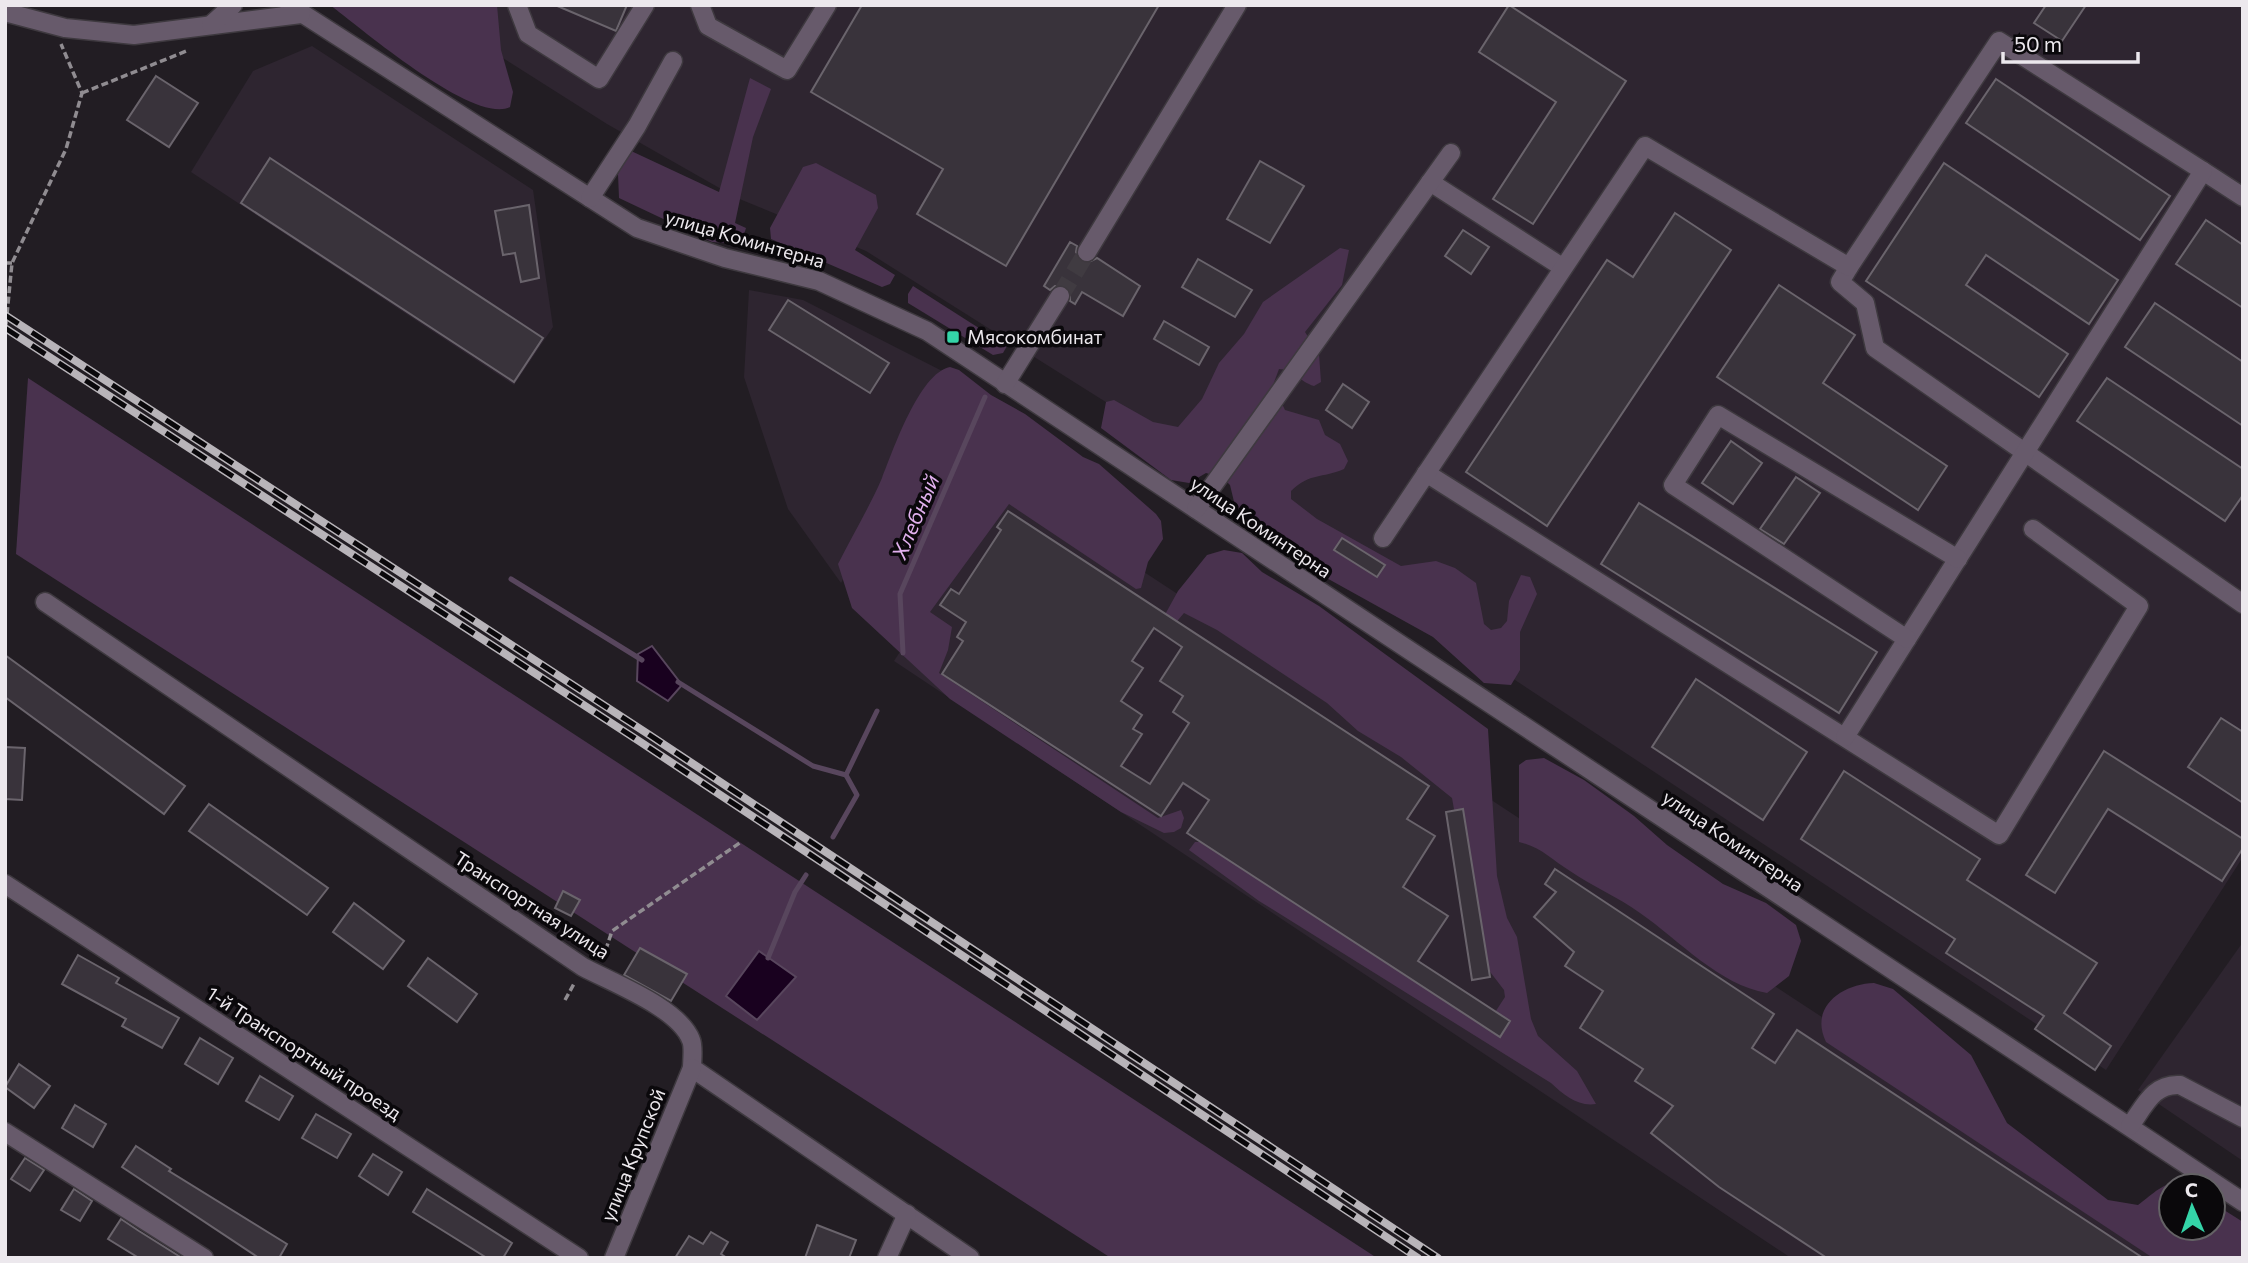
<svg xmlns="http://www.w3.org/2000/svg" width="2248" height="1263" viewBox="0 0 2248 1263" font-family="Commissioner,sans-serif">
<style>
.built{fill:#2e2530}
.green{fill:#49324e}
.water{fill:#19011f;stroke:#58465d;stroke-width:2}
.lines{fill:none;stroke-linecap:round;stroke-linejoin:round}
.stream{stroke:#58465d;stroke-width:5}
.building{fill:#39333b;stroke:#6a646c;stroke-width:2;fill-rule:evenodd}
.minor-tunnel{stroke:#403b41;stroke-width:18;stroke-dasharray:18 9;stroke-linecap:butt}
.minor-casing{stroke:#3e393f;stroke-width:21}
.path{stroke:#908c91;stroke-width:3.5;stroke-dasharray:7 3.5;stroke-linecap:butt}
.minor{stroke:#675a6b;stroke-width:18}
.rail-casing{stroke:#b8b4b9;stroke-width:8}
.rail{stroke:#0a080b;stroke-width:5;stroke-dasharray:16;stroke-linecap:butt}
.poi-dot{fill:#34d4a8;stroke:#0a080b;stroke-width:2.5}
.labels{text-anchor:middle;stroke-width:7;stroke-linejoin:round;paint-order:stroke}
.street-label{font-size:19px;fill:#ece8ed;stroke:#0a080b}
.poi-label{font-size:19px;fill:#ece8ed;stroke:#0a080b;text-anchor:start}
.water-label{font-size:21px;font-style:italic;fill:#e1b0ee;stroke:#0a080b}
</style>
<rect width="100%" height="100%" fill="#221d23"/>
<g class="built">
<path d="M419,5H2243V857L2106,1070L1518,682L1190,455L866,251L737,198L607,124Z"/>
<path d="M312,46L533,190L553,327L514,385L191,172L253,71Z"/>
<path d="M749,290L803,300L952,376L841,583L788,509L744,377Z"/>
<path d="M1010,484L2189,1258H1791L894,661Z"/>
<path d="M2243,942V1161L2138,1090Z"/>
</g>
<g class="green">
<path d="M330,5H497L501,50L513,92L510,107C474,125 362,29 330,5Z"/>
<path d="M750,78L771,89L753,137L735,223L746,228L741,244L712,242L619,198L618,174L629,150L719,192Z"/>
<path d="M816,163L876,195L878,208L855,250L895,275L890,284L882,287L771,239L770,228L803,167Z"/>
<path d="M1340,248L1349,250L1342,285L1305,332L1319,354L1321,382L1314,386C1300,382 1293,369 1279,369L1273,385L1285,410L1319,420L1325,435L1340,444L1348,461L1344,469C1321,479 1311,472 1291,491V499L1317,519L1401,566L1436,561L1455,568L1476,583L1484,624L1491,630L1501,628L1507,621L1509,601L1521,575L1530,577L1537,594L1520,632V670L1511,685L1484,683L1433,637L1323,576L1236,510L1230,485L1223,478L1206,473L1189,483L1171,480L1101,428L1106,402L1114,400L1153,422L1178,427L1202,399L1219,363L1244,334L1263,302Z"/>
<path d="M913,286L1007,346L1003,353L993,355L908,303V294Z"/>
<path d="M950,367L959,370L991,395L1025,414L1083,457L1099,464L1156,514L1161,521L1163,539L1148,562L1141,588L1136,589L1009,504L930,612L952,627L948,650L939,673L1158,818L1181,810L1184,818L1181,828L1174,832L1164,833L1121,812L950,699L852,608L838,564C852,536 869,508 882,478C893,451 919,373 950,367Z"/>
<path d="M28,378L1377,1258H1111L16,554Z"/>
<path d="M1224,550L1242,553L1262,572L1319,606L1488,729L1497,876L1507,918L1517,937L1531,1019L1538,1036L1577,1071L1596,1104C1578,1107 1564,1095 1551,1083L1259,901L1189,850L1195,842H1209L1490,1020L1505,997L1504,990L1481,960L1452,798L1401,757L1358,731L1327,703L1217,630L1184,613L1173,626L1162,620L1178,591L1207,555Z"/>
<path d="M1544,758L1584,780L1634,816L1667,845L1723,884L1766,903L1796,925L1801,941L1789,976L1767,993C1719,985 1679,940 1640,913C1618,897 1592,886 1570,871C1552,860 1541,847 1519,842V765L1526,760Z"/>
<path d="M1874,983L1893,989L1971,1055L2007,1123L2108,1200L2138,1205C2152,1195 2170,1175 2187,1186H2171V1228H2213V1203L2243,1222V1258H2153L1826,1042C1809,1007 1842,984 1874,983Z"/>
</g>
<g class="water">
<path d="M652,646L682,685L668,701L637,681L638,654Z"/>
<path d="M759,951L796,977L757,1020L726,996Z"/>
</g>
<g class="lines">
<g class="stream">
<path d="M511,579L642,660"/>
<path d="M903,653L900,594L985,397"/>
<path d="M678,682L813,766L846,775"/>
<path d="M833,837L857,795L846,775L877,711"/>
<path d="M768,958L795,892L806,875"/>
</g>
</g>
<g class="building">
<path d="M555,5H627L616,31Z"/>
<path d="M862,5H1159L1006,266L917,214L943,169L811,92Z"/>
<path d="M1509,5L1626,81L1533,224L1493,199L1556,102L1479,52Z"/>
<path d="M2046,5H2086L2062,41L2034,23Z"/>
<path d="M156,76L198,103L169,147L127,120Z"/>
<path d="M1996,79L2170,196L2140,240L1966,123Z"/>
<path d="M270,158L543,338L514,382L241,203Z"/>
<path d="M1260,161L1304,186L1270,243L1227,219Z"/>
<path d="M1944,163L2118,280L2089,324L1986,255L1966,285L2068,354L2039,397L1866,281Z"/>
<path d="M529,205L539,278L521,282L515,253L503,255L495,211Z"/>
<path d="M1675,213L1731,250L1547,526L1466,472L1607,260L1633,277Z"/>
<path d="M2206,220L2243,245V308L2176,264Z"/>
<path d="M1463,230L1489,247L1471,274L1445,256Z"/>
<path d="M1070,242L1077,246L1076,252L1081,261L1087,263L1097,258L1140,286L1123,316L1082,292L1075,304L1070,301V291L1065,286H1055L1050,290L1044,286Z"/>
<path d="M1198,259L1252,290L1235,317L1182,287Z"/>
<path d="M1779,285L1855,335L1823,383L1947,466L1918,510L1717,377Z"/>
<path d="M788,300L889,363L870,393L769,330Z"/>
<path d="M2155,303L2243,362V426L2125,347Z"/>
<path d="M1164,321L1209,347L1199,365L1154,339Z"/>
<path d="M2107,378L2243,469V495L2225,521L2077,421Z"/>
<path d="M1343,384L1369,402L1352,428L1326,410Z"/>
<path d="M1731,441L1762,463L1733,504L1702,483Z"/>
<path d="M1796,477L1820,493L1784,544L1760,529Z"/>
<path d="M1639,503L1877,652L1839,713L1601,564Z"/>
<path d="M1008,511L1429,786L1407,819L1435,836L1403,887L1448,916L1418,961L1510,1021L1500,1037L1187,833L1209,800L1183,783L1161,816L942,674L963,641L957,637L966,622L940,605L951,589L959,594L1001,530L997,527ZM1154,628L1182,647L1160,681L1183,696L1173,712L1189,723L1150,784L1121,766L1142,734L1133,729L1142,715L1121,701L1143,668L1132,661Z"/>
<path d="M1342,538L1385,565L1377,577L1334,550Z"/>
<path d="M5,655L185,786L164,814L5,697Z"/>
<path d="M1696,679L1807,752L1763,820L1652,747Z"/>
<path d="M2221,718L2243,732V803L2188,767Z"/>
<path d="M5,747L25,748L22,800L5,799Z"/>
<path d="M2104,751L2243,839V848L2222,881L2108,809L2055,893L2026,875Z"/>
<path d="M1844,771L1980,859L1967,880L2097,963L2064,1013L2111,1046L2095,1070L2035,1029L2044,1016L1946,953L1955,939L1801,839Z"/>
<path d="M209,804L328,888L307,915L189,831Z"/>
<path d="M1463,809L1490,977L1472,980L1446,812Z"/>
<path d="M1555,869L1774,1014L1752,1048L1775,1063L1797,1030L2143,1258H1827L1719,1187L1651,1133L1673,1106L1635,1081L1643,1069L1580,1028L1603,991L1565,966L1574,952L1534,917L1556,892L1545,884Z"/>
<path d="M563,891L580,900L571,916L555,908Z"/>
<path d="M354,903L404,941L383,969L333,932Z"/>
<path d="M640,948L687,974L671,1001L624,975Z"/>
<path d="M78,955L119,978L116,983L179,1018L162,1048L122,1026L126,1019L62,984Z"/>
<path d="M428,958L477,994L457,1022L408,986Z"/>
<path d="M200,1038L233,1058L218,1084L185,1064Z"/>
<path d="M19,1064L50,1086L34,1108L5,1087Z"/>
<path d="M260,1076L293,1096L279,1120L246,1101Z"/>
<path d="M75,1105L106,1124L93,1147L62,1128Z"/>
<path d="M316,1114L351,1134L337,1158L302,1138Z"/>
<path d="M136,1146L171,1169L169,1171L287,1244L279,1258H259L122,1167Z"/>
<path d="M373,1154L402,1172L388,1195L359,1176Z"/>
<path d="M25,1158L44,1170L30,1191L11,1179Z"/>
<path d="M74,1189L92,1201L80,1221L61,1210Z"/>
<path d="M427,1189L512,1243L503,1258H487L413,1212Z"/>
<path d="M121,1219L139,1231L182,1258H139L108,1239Z"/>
<path d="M817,1225L856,1240L849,1258H805Z"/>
<path d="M711,1232L728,1242L721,1254L727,1258H675L689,1236L703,1244Z"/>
</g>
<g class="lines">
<path class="minor-tunnel" d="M1060,296L1087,252"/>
<g class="minor-casing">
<g id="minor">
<path d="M289,5L637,228L725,258L819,281L927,331L2243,1202"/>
<path d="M517,5L528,34L599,79L645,5"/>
<path d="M700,5L708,26L787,70L827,5"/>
<path d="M5,12L65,28L134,35L301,14"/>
<path d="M211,25L233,5"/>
<path d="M2203,171L2243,197"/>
<path d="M1430,182L1562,267"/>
<path d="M590,198L637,126L673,61"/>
<path d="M1087,252L1237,5"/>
<path d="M1849,267L1840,282L1865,303L1875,348L2243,604"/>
<path d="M1005,384L1060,296"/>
<path d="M1426,473L1999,835L2139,606L2033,529"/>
<path d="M1196,509L1451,153"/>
<path d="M1383,538L1645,146L1849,267L1999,41L2203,171L1845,737"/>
<path d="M45,602L583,967C613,983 679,1008 691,1040C694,1047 692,1060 692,1068L970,1258"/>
<path d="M1907,639L1673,485L1718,415L1958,559"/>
<path d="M5,884L579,1258"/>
<path d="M2130,1126C2144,1107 2153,1083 2180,1085L2243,1118"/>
<path d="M5,1132L204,1258"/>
<path d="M614,1258L692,1068"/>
<path d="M887,1258L907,1214"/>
</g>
</g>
<g class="path">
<path d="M82,93L189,50"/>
<path d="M5,263H12"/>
<path d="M5,335L12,263L66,149L82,93L61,44"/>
<path d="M598,957L605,952L612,931L741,842"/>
<path d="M565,1000L575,982"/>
</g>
<use href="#minor" class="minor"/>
<g class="rail-casing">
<g id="rail">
<path d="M5,315L645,732L1438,1258"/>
<path d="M5,328L639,741L1418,1258"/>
</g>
</g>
<use href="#rail" class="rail"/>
</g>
<rect class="poi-dot" x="946" y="330" width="14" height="14" rx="3.5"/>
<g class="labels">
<g class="street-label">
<text transform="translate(745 239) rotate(16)" y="7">улица Коминтерна</text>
<text transform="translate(1261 527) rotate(34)" y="7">улица Коминтерна</text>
<text transform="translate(1733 841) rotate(34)" y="7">улица Коминтерна</text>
<text transform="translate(532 905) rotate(33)" y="7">Транспортная улица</text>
<text transform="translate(304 1053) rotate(33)" y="7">1-й Транспортный проезд</text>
<text transform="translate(633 1155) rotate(-68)" y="7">улица Крупской</text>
</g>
<g class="poi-label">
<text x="967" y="344">Мясокомбинат</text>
</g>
<g class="water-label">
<text transform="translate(916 517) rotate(-67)" y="7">Хлебный</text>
</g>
</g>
<rect width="2248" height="1263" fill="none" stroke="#ece8ed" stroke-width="14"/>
<g transform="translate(2192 1207) rotate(358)"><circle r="33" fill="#0a080b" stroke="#646265" stroke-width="2"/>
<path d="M0-5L12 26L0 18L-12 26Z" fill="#34d4a8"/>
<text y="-10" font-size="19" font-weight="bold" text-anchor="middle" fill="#ece8ed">С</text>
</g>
<path d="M2003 52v10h135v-10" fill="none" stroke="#ece8ed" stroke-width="3.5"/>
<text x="2014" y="52" font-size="21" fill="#ece8ed" stroke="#0a080b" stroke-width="5" paint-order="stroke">50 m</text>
</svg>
